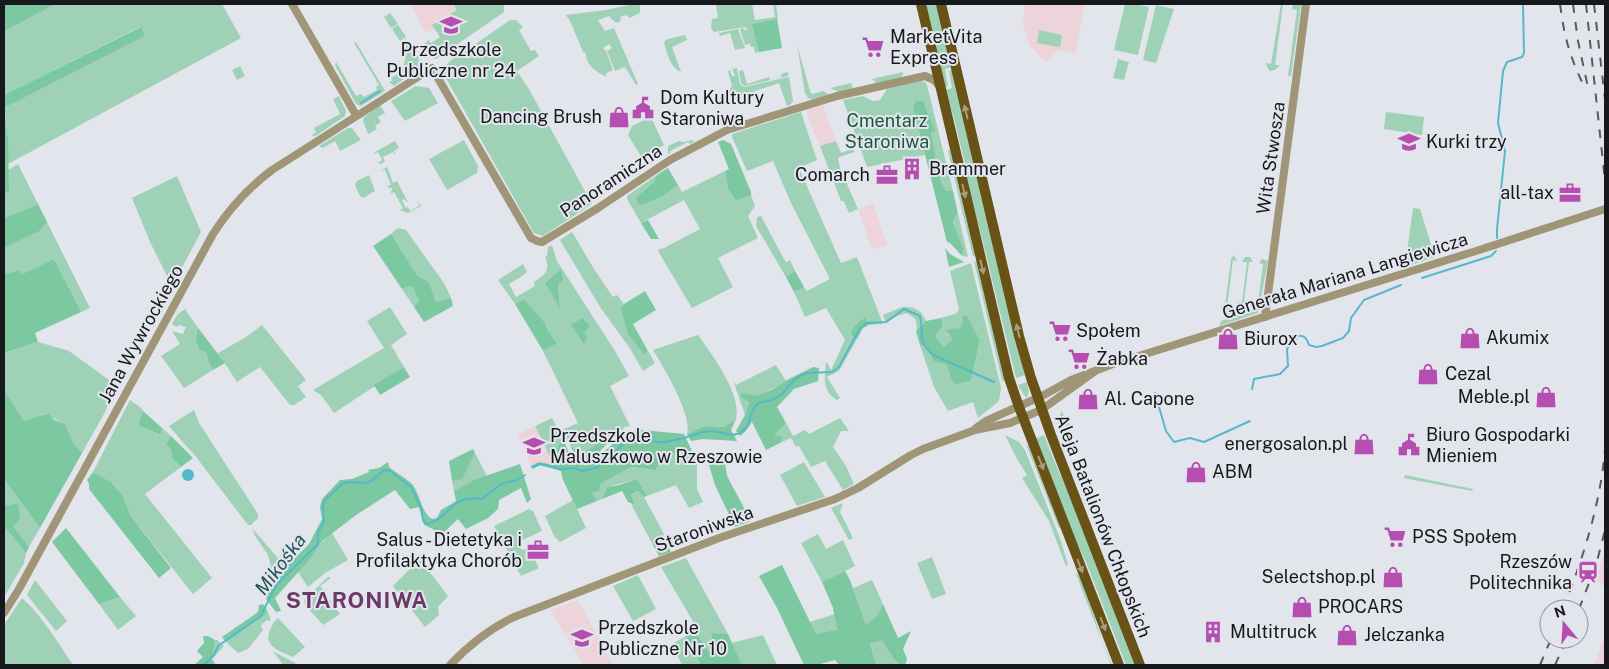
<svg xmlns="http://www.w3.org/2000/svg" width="1609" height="669" viewBox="0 0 1609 669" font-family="'Public Sans',sans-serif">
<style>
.education{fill:#edd3da}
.green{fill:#9ed1b6;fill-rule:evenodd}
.forest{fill:#7bc8a1}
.water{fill:#55b9cb}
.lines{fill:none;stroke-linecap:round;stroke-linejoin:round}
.stream{stroke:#55b9cb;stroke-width:2}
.minor{stroke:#a19578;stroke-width:8}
.major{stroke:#685215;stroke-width:10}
.rail{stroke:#595a5f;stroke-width:2;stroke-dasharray:9 9;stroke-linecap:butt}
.oneway{fill:#a69c81}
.labels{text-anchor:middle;stroke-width:4;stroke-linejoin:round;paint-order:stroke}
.poi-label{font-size:18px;fill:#17181b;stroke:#e3e5ed;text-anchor:start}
.park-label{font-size:18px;fill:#1c573d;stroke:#e3e5ed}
.street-label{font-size:18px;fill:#17181b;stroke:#e3e5ed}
.water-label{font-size:19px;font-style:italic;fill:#255159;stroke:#e3e5ed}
.district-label{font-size:22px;font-weight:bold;letter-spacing:1px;fill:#6c3868;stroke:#e3e5ed}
</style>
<rect width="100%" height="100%" fill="#e3e5ed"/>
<g class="education">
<path d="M410,4H473L486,22L439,38L440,37L435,28L426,33Z"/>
<path d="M1026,4H1085L1075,54L1058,50L1046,62L1030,46L1022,23Z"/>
<path d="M823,105L836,141L820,146L807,113V110Z"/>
<path d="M873,204L887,245L872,249L858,209Z"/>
<path d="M535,426L554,466L538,462L531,466L518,434Z"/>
<path d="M1605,551V587L1595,582Z"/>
<path d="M578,600L613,665H584L550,610Z"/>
<path d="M1605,636V665H1594L1603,641Z"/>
</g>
<g class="green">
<path d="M48,4H222L241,38L8,164V137L4,108L145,36L140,27L4,95V27Z"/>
<path d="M455,4H504V12L436,59L433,58L424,45L428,40L431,43L440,37L432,25L457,10L454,5Z"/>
<path d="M634,4H640V13L629,18L627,15L620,17L621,21L616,23L609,16L598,20L605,31L614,28L638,84L636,85L625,67L615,71L607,51L612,48L609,44L603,48L606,51L613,70L605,74L607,77C598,73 585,65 586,53L583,52L571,23L566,15L606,10Z"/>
<path d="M716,4H752L755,20L775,17L773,4H776L778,19L753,24L759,52L755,53L754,47H751L750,44L745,45L740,29L743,28L745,30H747L746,27L714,32L711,28L712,19L718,18Z"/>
<path d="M924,4H937L952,67L945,69L948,86L944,87Z"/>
<path d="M1125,4H1135L1149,7L1138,55L1114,50Z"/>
<path d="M1281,4H1283L1275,65H1280L1275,70L1270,71L1267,67L1266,63L1271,64Z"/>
<path d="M1293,4H1301L1291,76H1288L1297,10L1292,9Z"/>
<path d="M1156,5L1174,9L1156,63L1143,60Z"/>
<path d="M390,13L398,24L391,28L384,17Z"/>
<path d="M510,20H516L523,27L519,30L531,51L535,50L539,56L517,71L530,91L592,204L543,236L534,233L443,73C444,62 458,56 467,50L471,53L478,49L476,45L477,43Z"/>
<path d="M398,25L406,37L400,41L392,29Z"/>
<path d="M738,29L745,48L735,50L730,33L720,36V37L719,33Z"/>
<path d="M1039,30L1062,35L1060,47L1037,43Z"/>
<path d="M685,35L687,40L672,47L681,72C670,68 667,52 664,42L667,39Z"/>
<path d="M406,39L419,58L418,69L394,86L389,82L392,81L391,78L402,71L407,53L400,43Z"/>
<path d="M356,42L385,91L361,106L356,104L335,65L336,62L356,96L361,94L364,97L377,90L376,87L379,85L354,43Z"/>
<path d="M797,44L810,91L812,94L823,91L830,95L813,99L806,98L808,97L805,93Z"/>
<path d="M1118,59L1129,62L1124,80L1113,78Z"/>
<path d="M240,66L245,76L237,80L232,70Z"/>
<path d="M737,68L740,84L744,87L789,77L793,101L790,105L787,106L779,83L740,96L736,106L732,103L728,92L732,86L728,71L730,70L732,76H735L732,69Z"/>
<path d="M743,70L747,84L769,77L770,80L781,77V74L788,72V76L744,86L741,83L739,71Z"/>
<path d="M953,70L974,160L972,164L969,166L965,164L954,118L945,90L952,88L949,71Z"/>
<path d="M903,72L902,78L876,83L872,79Z"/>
<path d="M921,81L925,82L927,85L953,191L946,192L941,181L936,161L931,132L934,131L923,101L913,107L925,155L867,167L843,100L863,96L873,101L880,100L887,89Z"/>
<path d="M851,83L853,88L839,92L830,88Z"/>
<path d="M416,86L429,88L438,103L405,121L391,101Z"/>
<path d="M339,96L346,111L345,116L314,137L312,135L316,132L314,128L340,114L333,99Z"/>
<path d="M380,105L385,113L378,117L381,122L375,126L377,129L368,134L363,121L364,117Z"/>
<path d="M801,112L817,160L799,168L841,263L857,257L883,324L869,325L865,319L851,335L857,339L839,371L827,377L840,398L837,400C821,391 825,375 826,361L831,370L845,340L826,308L805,317L794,292L804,287L807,291L830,279L791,203L773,161L747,171L732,137V134Z"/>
<path d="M1386,112L1424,117L1422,135L1384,129Z"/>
<path d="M651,117L664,145L642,158L628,135L632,126Z"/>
<path d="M348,128H352L361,140L340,151L335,141L323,148L319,146Z"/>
<path d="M464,140L478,166L477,173L447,190L429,159Z"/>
<path d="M693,140L694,142L690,144L688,142L670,151V154H668V146L679,141L683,142Z"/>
<path d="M395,141L399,148L394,151L396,155L393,152L383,157L385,161L381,164L378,163L382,160L378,152L374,154L375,152Z"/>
<path d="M836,141L841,153L852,149L855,152L839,157L838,159L840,168L858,209L849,213L844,201H841L820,146Z"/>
<path d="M950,150L975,255L973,257L948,151Z"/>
<path d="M18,164L38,204L4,218V194L9,192L8,170Z"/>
<path d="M387,167L393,183L397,181L408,202H407L404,199L402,200L406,208L408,207L410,211L419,206L418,201L421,206L408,213L400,210L403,208L394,192L391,194L392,188H389L387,186L391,185L385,170L381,171Z"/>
<path d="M976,170L1025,375L1016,378L980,230L970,199L964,171L971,172Z"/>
<path d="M725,171L728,189L736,201L751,195L755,206L748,216L758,238L718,258L733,287L692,308L658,251L659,249L664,248L700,229L684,200L641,223L627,199V196L657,175L653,183L636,197L665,195L678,185L682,192Z"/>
<path d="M369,175L375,191L363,198L360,196L355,185L357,181Z"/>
<path d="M177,176L201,232L172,286L150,242L132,198Z"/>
<path d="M1413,208L1420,209L1435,257L1405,267Z"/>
<path d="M958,214L968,257L962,256L964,249L953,222L955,217Z"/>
<path d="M761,216L785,261L787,262L790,260L795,271L786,277L756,226L757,217Z"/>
<path d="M47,222L90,308L81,312L54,259L22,274L20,270L4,274V248L40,231Z"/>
<path d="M398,228L406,230L444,283L451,298L436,302L429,282L417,275L391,234Z"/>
<path d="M572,232L594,269L613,297L617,295L624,304L621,308L644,354L648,351L655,363L643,371L629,347L600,307L560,240Z"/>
<path d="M552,245L557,261L615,351L629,376L610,386L630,426L625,427L610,441L607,436L593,447L577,455L562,430L578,423L542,349L546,350L557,343L548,331L545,323L524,299L515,304L498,280L523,264L527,272L524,274V275L509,284L516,297L535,286L534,282C545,275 551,270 545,257L547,256L548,247ZM561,269L558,285L560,307L545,283Z"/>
<path d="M1234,255L1237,261L1233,260L1227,307L1231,308L1229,311L1225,312L1222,310L1221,306H1225L1231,259Z"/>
<path d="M1245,257H1250L1253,262H1249L1244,301V303H1248L1246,307L1242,308L1239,306L1237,302H1242L1247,262H1242Z"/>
<path d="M1262,259L1268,261L1258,313L1219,326L1221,321L1253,311H1257L1263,264L1259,263Z"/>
<path d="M974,261L977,262L1006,381L1002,380Z"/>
<path d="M971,263L1001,388L999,401L978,418L973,402L948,411L934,387L920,345H926L935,361L947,365L950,377L971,381L980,342L968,317L960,328L947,333L952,339L944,347L935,336L943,326L941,318L957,313L959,309L950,271Z"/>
<path d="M410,286L413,288L419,301L414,307L402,289Z"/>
<path d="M390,307L407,334L391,345L404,367L334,413L321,395L313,390L384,348L367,321Z"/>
<path d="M902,307C913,306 922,310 926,321L917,333C917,321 917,318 906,313L897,316L886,323L883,315Z"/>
<path d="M185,309L198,328L196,338L206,352L208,361L213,370L184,388L161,356L180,344L172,331L183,334L186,327L179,325L177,327L172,324L177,315Z"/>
<path d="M262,325L306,380L298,386L306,397L294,405H290L260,367L237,382L218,353L246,337Z"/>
<path d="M698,335C712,355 742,394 736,419L724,427L705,426L687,434C693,416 663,366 653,350Z"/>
<path d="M38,342L69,351L116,385L104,414L82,453L74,444L65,424L44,414L35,419L24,421L4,390V353Z"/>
<path d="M776,365L786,381L749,401L745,415L733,380L736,385Z"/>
<path d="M1027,382L1029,391L1027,398L1024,395L1018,385Z"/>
<path d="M130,400L140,407L143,411L138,425L159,435L162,428L171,436L166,444L171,450L172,458L181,467L145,494L212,578L193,594L131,516L123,496L111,482L93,472Z"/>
<path d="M194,410L199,423L258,514V518L251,525H248L196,457L169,426Z"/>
<path d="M1062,411L1066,421L1075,428H1059L1058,419Z"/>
<path d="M552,418L563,439L555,451L547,450L535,426Z"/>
<path d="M840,418L849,431H841L833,447L846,466L854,484L843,490L825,461L811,467L799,446L796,447L791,438L782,442L780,436L773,435L786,423L793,436L805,430L809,434Z"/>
<path d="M1005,435L1019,442L1025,450L1061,541L1068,565L1066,566L1049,521L1022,478L1027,475L1017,459Z"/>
<path d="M1044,435L1058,470L1074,504L1136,665H1126L1086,562L1071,532L1035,439Z"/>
<path d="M1299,441L1305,448H1311V450L1294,451L1293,445Z"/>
<path d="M1026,444L1029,447L1057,516L1060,527L1059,528Z"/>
<path d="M683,451H692L697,462V489L703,502L689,508L676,485L647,496L637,479L607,487L602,499L597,501L590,493L599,491V484L631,467L656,470L663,456Z"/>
<path d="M475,453L487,476L474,480L454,491L452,481L462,478Z"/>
<path d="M804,462L825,497L797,506L780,475Z"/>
<path d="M1237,468L1238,470L1214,479L1213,475Z"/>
<path d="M1405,475L1473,489L1472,491L1404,478Z"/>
<path d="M4,479L40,528L29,547L13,526L18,503L4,506Z"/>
<path d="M638,491L644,497L664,534L662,538L654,541L653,545L631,504L635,505L631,496Z"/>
<path d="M573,500L586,528L560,542L554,536L545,516Z"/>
<path d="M843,503L840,512L853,538L849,540L831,508Z"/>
<path d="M529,509L533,511L542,531L518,542L522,550L528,548L539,568L521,576L494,526Z"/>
<path d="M4,526L26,553L24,563L4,597Z"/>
<path d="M253,529L284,565L279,571H272L268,555L254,534Z"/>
<path d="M332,533L348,560L325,573L308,587L298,572C310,559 318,543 332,533Z"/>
<path d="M818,534L826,549L843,540L855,566L822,582L801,543Z"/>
<path d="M932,557L946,594L932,599L917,563Z"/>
<path d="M686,558L728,634L712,633L713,657L695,632L698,630L661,567Z"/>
<path d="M423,560L422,562L448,596L438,607L439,615L425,627L393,586L418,561Z"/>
<path d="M1077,573L1084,584L1102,641L1112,665H1111L1076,574Z"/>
<path d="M638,575L656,609L633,621L613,586Z"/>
<path d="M328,577L331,578L320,586L340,614L323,625L305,605L304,600Z"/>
<path d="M35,580L67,621L56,631L27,595Z"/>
<path d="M872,580L883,604L877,616L866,625L853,588Z"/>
<path d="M120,597L136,616L118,630L99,604Z"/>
<path d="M22,598C43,617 57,641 73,665H4V625Z"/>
<path d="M267,610L270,617V621L267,620L261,625L263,630L248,649L238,653L225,641L250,624L251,625L264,615Z"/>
<path d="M835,614L837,631L816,634L810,622Z"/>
<path d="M278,618L305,647L293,657C280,651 261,646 271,628C273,624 274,621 278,618Z"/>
<path d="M763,635L777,665H742L732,643Z"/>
<path d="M686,636L701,665H682L672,644Z"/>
<path d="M215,640H217L224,646L212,659Z"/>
<path d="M882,641L893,658L900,665H876L870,642Z"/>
<path d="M273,651L295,663L297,665H283Z"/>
</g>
<g class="forest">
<path d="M4,4H55L4,31Z"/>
<path d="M777,19L782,48L759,52L752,24Z"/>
<path d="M141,27L145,36L4,108V95Z"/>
<path d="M916,101H923L935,131L931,132L936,161L941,181L946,191H953L958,214L955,217L953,222L964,249L962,256L950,243L947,242L913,107Z"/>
<path d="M4,111L8,137L9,192L4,194Z"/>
<path d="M723,140L731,144L751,192V195L736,201L728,189L725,171L729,169L718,142Z"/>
<path d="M668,168L678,185L665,195L641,205L638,203L636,197L653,183L657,175Z"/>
<path d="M38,204L47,222L40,231L4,248V218Z"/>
<path d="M648,220L659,239H651L641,223Z"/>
<path d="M391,234L417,275L429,282L436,302L451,298L453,306L424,322L414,307L419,301L413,288L410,286L402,289L373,246Z"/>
<path d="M945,248L950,254L964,262L949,267Z"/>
<path d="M54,259L81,312L35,333L38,342L4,353V274L20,270L22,274Z"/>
<path d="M561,269L563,279L558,285L560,308L545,283Z"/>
<path d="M795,271L804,287L794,292L786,277Z"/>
<path d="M645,291L656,310L633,324L648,351L644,354L628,334L621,308L624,304Z"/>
<path d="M524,299L545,323L548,331L557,343L546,350L542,349L515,304Z"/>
<path d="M963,315L968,317L980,341L971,381L955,384L950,377L947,365L934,361L926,345H920L916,331L926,321L941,318L943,326L935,336L944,347L952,339L946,330L960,328L963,322Z"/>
<path d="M582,318L590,326L584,332L587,338L584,344L571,325Z"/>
<path d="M865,318L869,325L863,328L857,339L851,335C852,327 858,322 865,318Z"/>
<path d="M198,328L225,363L213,370L208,361L206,352L199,349L196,338Z"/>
<path d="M404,367L410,377L380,395L374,385Z"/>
<path d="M813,367L819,368L818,381L794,389L777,407L786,423L774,435L781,436L782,442L766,450L752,422L745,432L740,436L736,431L745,415L749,402L742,398L740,393L757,396L771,390L789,379Z"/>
<path d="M4,390L24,421C32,420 41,414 49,414L54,420L65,424L74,444L82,453L40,528L4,479Z"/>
<path d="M143,411L162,428L160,435L138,425Z"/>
<path d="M736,419L731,430L737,441L703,439L691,441L687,434L705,426L724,427Z"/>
<path d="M642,430L684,434L692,451H683L663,456L656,470L631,467L600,484L599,491L591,493L597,501L577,509L563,480L561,471L540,465L533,469L531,466L539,462L554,465L547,450L555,451L563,439C569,451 572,467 588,465L627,432Z"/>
<path d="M171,436L193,458L181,467L172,458L171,450L166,444Z"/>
<path d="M607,436L610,441C592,459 582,474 569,443L578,455L593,447Z"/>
<path d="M473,449L475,453L462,479L452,481L449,461Z"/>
<path d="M723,451L727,476L751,521L735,527L715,485L709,465Z"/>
<path d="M388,462L389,467C396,473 406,478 412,484C421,495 420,511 432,519L437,518L441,510L456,501L454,491L474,480L520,464L531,499L527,503L521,488L499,500L498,509L488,518L466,529L458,519L438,538L433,529L424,525L419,507L410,509L395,490L356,515L322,541L310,559L275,598L281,611L276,612L266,599L273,578L272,571H279L284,565L286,567L309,544L322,519L320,507L322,499L340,480L352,479L369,472L368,470L379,468Z"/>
<path d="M93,472L111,482L123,496L131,516L171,568L159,578L89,489V484L87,480Z"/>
<path d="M637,479L647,496L644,497L638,491L631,495L635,505L628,502L622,491L602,499L607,487L619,485Z"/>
<path d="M18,503L20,518L13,526L29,547L26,553L4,526V506Z"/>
<path d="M66,528L120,597L99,604L52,542Z"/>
<path d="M662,538L671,552L659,556L653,545L654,541Z"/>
<path d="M782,565L816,634L837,630L833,608L822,582L845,571L850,580L866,625L877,616L883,604L898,638L911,631L903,649L907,659L905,665H900L893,658L882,641L870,643L876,665H839L835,660L816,665H804L777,608L759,576Z"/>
<path d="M263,604L267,610L265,615L225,641L222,637L258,612L259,605Z"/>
<path d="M695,632L712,656V633L728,634L742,665H701L686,636Z"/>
<path d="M203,636H208L215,640L212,659L216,665H194L203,657L197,651L204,643Z"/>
</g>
<circle class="water" cx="188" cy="475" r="6"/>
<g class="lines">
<g class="stream">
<path d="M361,103L380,91"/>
<path d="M1497,238V229L1505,151L1498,123L1503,71L1507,62L1522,57L1524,53L1523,4"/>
<path d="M1422,278L1491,256L1496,251"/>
<path d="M1252,389L1254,379L1280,374L1288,366L1287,349L1292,340H1295L1298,336C1305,335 1307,339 1309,345L1316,347L1322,346L1343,338L1349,331L1351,318L1364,300L1401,285"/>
<path d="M1155,393L1166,431L1174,442L1190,438L1204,442L1250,421"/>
<path d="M532,467L540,464L561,469L574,468L583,471L598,467L603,459L616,451L631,436L637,435L657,442H665L684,438L702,432L713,431L733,435L740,433L747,427L753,409L758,403L772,400L782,394L795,379L806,373L832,372L839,367L860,328L867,323L886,322L904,309L920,316C925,335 915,338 933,355L994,382"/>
<path d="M204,665L214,655L218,646L260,617L277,584L318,544V533L324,521L323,504L326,499L342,484L348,482L367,483L373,480L384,470L390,471L411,487L421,508L423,520L427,524C452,518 447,495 482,499L501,484L517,480L525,475"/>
</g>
<g class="minor">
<path d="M292,4L356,115"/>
<path d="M1265,317L1306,4"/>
<path d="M976,428L986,421L1042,396L1071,380L1113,364L1476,251L1605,209"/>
<path d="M4,613L19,589L213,234C229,209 248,188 272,170L432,68L531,238L537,241L542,242L598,208L670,160L727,130L837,96L925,76L934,80L940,87"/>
<path d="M450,665C469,645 489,629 514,617L719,538L835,499L858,488L911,455L923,449L975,430L1010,423L1041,410L1094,372"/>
</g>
<g class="major">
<path d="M921,4L1009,378L1019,407L1119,665"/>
<path d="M941,4L1019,336L1031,378L1051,435L1140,665"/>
</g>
<g class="rail">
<path d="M1560,4C1564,35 1569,55 1583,84"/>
<path d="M1573,4L1578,41L1589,92"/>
<path d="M1586,4L1605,181"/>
<path d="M1594,4L1605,99"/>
<path d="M1563,609C1583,558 1600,506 1605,450"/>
<path d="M1579,609L1596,565L1605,530"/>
<path d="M1540,665L1551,639"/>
<path d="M1555,665L1567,639"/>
</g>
</g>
<defs><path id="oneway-solid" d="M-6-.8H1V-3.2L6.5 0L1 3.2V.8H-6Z" transform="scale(1.25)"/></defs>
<g class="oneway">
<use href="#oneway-solid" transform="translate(966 112) rotate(-103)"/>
<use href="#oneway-solid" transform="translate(964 191) rotate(77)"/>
<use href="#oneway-solid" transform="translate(982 267) rotate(77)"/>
<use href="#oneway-solid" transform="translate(1018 331) rotate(-104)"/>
<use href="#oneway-solid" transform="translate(1041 463) rotate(68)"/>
<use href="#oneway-solid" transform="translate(1080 566) rotate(69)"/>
<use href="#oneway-solid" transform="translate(1103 624) rotate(69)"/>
</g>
<defs>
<g id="school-bare" transform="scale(1.725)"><path d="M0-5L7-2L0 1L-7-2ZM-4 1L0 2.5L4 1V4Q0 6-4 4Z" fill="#b64db0" stroke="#e3e5ed" stroke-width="2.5" paint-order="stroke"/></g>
<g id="supermarket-bare" transform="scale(1.725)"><path d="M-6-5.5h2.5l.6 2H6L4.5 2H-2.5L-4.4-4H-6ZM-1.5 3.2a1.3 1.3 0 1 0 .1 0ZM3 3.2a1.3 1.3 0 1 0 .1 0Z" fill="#b64db0" stroke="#e3e5ed" stroke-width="2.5" paint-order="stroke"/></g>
<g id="civic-bare" transform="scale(1.725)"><path d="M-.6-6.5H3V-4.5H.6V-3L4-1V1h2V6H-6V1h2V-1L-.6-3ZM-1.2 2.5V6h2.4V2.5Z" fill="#b64db0" stroke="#e3e5ed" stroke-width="2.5" paint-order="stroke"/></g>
<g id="shop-bare" transform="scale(1.725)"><path d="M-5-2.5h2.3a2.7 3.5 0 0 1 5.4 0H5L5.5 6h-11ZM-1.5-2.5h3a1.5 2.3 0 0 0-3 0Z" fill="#b64db0" stroke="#e3e5ed" stroke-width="2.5" paint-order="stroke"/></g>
<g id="building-bare" transform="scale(1.725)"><path d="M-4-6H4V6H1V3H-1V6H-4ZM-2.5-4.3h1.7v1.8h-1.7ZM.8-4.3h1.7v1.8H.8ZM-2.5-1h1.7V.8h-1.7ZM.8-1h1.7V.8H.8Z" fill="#b64db0" stroke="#e3e5ed" stroke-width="2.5" paint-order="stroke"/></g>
<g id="office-bare" transform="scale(1.725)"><path d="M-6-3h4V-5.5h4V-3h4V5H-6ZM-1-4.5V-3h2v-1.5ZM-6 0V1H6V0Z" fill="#b64db0" stroke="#e3e5ed" stroke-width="2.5" paint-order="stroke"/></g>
<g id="station-bare" transform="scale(1.725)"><path d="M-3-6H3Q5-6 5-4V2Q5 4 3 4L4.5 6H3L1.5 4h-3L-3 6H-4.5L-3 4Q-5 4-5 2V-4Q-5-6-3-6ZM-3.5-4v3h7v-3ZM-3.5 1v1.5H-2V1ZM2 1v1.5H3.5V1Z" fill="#b64db0" stroke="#e3e5ed" stroke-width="2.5" paint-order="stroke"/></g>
</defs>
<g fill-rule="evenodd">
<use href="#school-bare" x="451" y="25"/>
<use href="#supermarket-bare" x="873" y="47"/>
<use href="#civic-bare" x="643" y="108"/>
<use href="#shop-bare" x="619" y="117"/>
<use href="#school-bare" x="1409" y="142"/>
<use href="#building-bare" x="912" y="169"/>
<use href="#office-bare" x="887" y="175"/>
<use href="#office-bare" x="1570" y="193"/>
<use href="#supermarket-bare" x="1060" y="331"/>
<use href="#shop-bare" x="1470" y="338"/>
<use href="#shop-bare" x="1228" y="339"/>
<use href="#supermarket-bare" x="1079" y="359"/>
<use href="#shop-bare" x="1428" y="374"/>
<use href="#shop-bare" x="1546" y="397"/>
<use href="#shop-bare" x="1088" y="399"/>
<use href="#shop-bare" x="1364" y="444"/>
<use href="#civic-bare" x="1409" y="445"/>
<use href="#school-bare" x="534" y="446"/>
<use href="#shop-bare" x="1196" y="472"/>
<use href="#supermarket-bare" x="1395" y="537"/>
<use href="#office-bare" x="538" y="550"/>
<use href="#station-bare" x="1588" y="572"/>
<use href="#shop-bare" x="1393" y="577"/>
<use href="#shop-bare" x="1302" y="607"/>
<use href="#building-bare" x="1213" y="632"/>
<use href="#shop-bare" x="1347" y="635"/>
<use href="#school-bare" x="582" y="638"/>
</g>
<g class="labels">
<g class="poi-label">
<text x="890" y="43">MarketVita<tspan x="890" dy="21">Express</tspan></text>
<text x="451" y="56" text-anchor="middle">Przedszkole<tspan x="451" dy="21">Publiczne nr 24</tspan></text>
<text x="660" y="104">Dom Kultury<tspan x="660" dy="21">Staroniwa</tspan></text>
<text x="602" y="123" text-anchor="end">Dancing Brush</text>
<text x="1426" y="148">Kurki trzy</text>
<text x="929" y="175">Brammer</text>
<text x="870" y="181" text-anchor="end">Comarch</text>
<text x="1554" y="199" text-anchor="end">all-tax</text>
<text x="1076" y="337">Społem</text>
<text x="1486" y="344">Akumix</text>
<text x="1244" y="345">Biurox</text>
<text x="1096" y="365">Żabka</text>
<text x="1445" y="380">Cezal</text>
<text x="1530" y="403" text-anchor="end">Meble.pl</text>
<text x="1104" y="405">Al. Capone</text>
<text x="1426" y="441">Biuro Gospodarki<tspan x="1426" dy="21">Mieniem</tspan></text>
<text x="550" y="442">Przedszkole<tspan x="550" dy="21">Maluszkowo w Rzeszowie</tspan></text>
<text x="1348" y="450" text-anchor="end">energosalon.pl</text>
<text x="1212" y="478">ABM</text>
<text x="1412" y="543">PSS Społem</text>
<text x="522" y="546" text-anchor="end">Salus - Dietetyka i<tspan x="522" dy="21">Profilaktyka Chorób</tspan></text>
<text x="1572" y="568" text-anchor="end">Rzeszów<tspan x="1572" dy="21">Politechnika</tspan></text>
<text x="1376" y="583" text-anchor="end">Selectshop.pl</text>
<text x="1318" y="613">PROCARS</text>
<text x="598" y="634">Przedszkole<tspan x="598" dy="21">Publiczne Nr 10</tspan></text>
<text x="1230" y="638">Multitruck</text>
<text x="1364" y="641">Jelczanka</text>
</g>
<g class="park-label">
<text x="887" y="127">Cmentarz<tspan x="887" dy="21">Staroniwa</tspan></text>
</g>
<g class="street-label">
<text transform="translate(1271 158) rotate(-82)" y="6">Wita Stwosza</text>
<text transform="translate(611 181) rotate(-33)" y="6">Panoramiczna</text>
<text transform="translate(1345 276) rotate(-17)" y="6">Generała Mariana Langiewicza</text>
<text transform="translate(141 334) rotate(-61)" y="6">Jana Wywrockiego</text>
<text transform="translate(1103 526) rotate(69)" y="6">Aleja Batalionów Chłopskich</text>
<text transform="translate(704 529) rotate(-20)" y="6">Staroniwska</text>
</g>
<g class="water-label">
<text transform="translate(280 564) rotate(-53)" y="7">Mikośka</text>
</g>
<g class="district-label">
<text x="357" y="608">STARONIWA</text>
</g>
</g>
<rect width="1609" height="669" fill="none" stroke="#17181b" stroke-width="10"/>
<g transform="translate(1564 624) rotate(342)"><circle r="24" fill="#e3e5ed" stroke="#919399"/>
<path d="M0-4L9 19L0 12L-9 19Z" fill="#b64db0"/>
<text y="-8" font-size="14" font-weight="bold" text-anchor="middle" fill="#17181b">N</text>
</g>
</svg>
